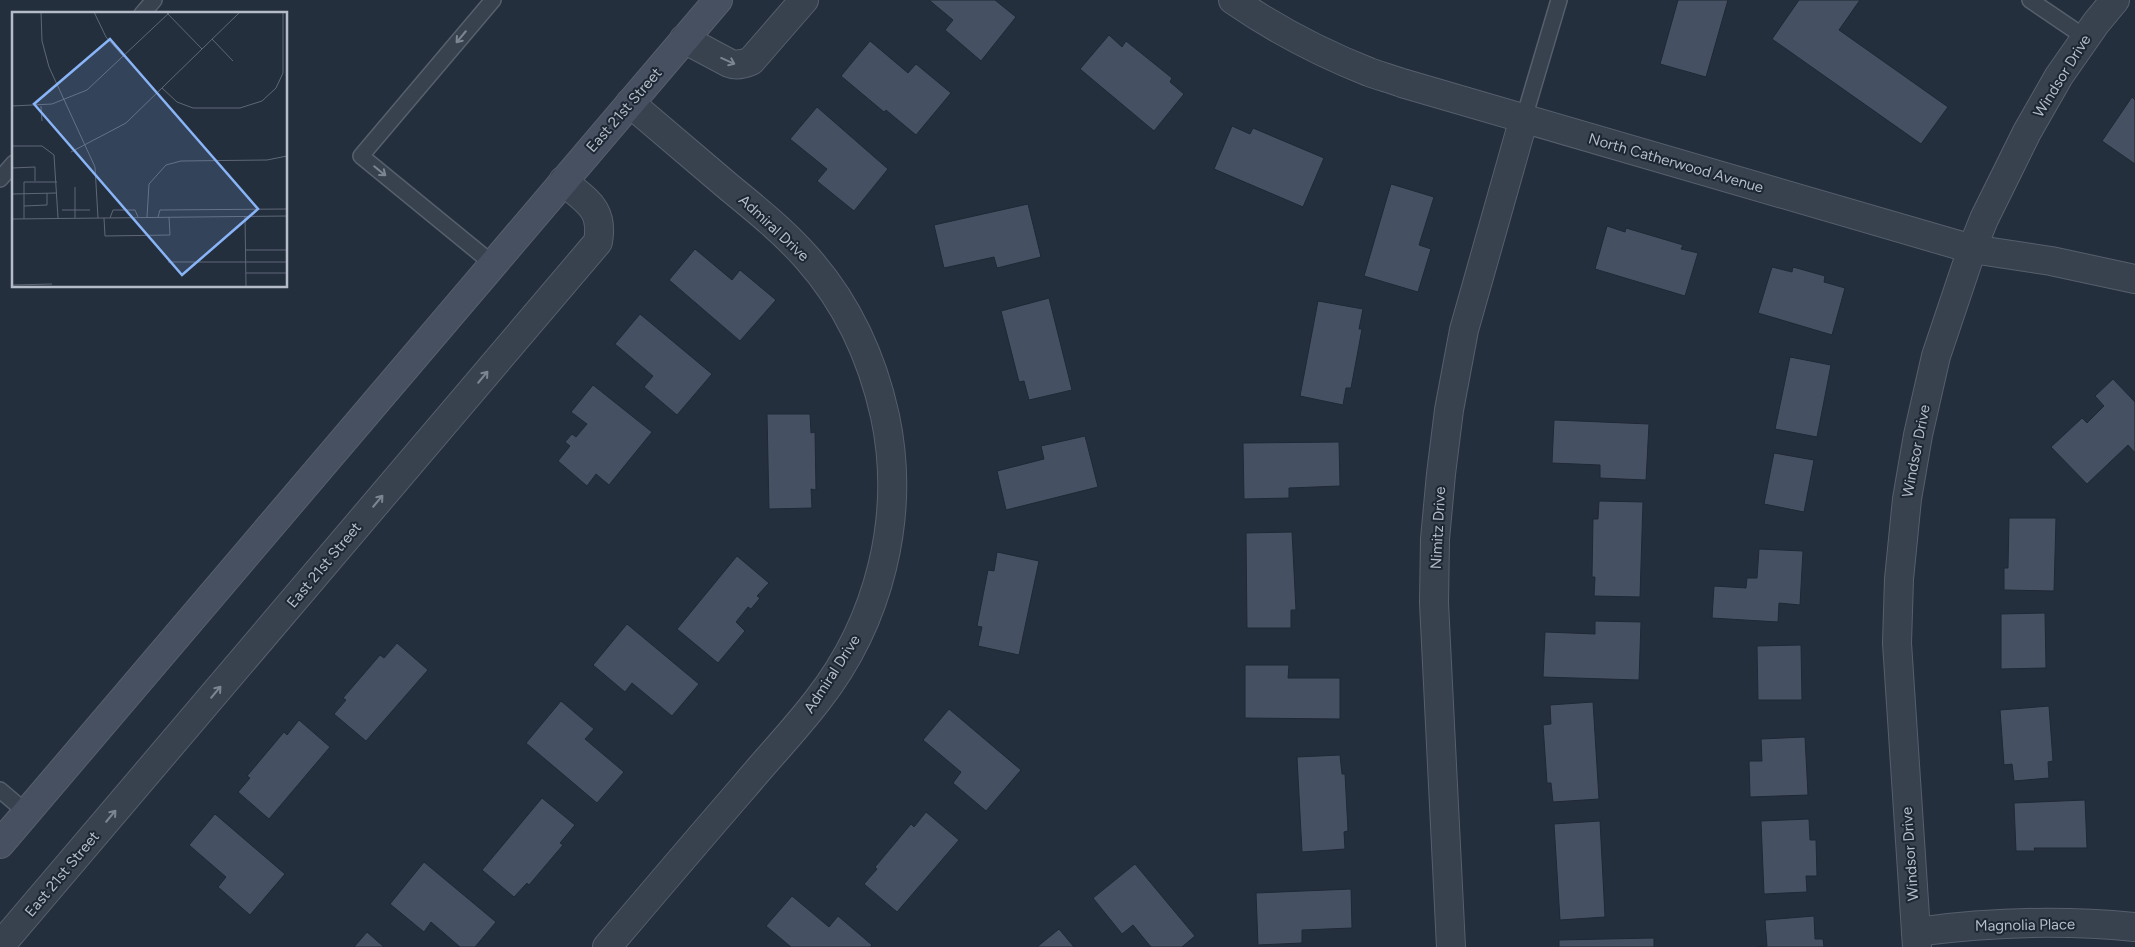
<svg xmlns="http://www.w3.org/2000/svg" width="2135" height="947" viewBox="0 0 2135 947" font-family="Figtree,sans-serif">
<style>
.building{fill:#455162;stroke:#1f2835}
.lines{fill:none;stroke-linecap:round;stroke-linejoin:round}
.lane-casing{stroke:#565f6c;stroke-width:18}
.street-casing{stroke:#565f6c;stroke-width:30}
.secondary-casing{stroke:#565f6c;stroke-width:30}
.lane{stroke:#38414e;stroke-width:15}
.street{stroke:#38414e;stroke-width:28}
.secondary{stroke:#465061;stroke-width:28}
.oneway{stroke:#7c8592}
.labels{text-anchor:middle;stroke-width:4;stroke-linejoin:round;paint-order:stroke}
.street-label{font-size:15px;fill:#b4bcc9;stroke:#1d2633}
.inset-road{fill:none;stroke:#5e6776;stroke-width:1}
.view{fill:#8ab4f8;fill-opacity:0.15;stroke:#8ab4f8;stroke-width:2.5}
.inset-edge{fill:none;stroke:#b4bcc9;stroke-width:2.5}
</style>
<rect width="100%" height="100%" fill="#242f3e"/>
<g class="building">
<path d="M929,0H995L1016,17L981,61L945,30L953,20Z"/>
<path d="M1678,0H1728L1706,77L1660,64Z"/>
<path d="M1799,0H1860L1839,30L1948,107L1921,144L1772,39Z"/>
<path d="M1109,35L1122,47L1126,41L1172,78L1170,82L1184,94L1154,131L1080,69Z"/>
<path d="M870,41L908,73L916,64L951,93L916,135L886,110L884,112L841,76Z"/>
<path d="M2132,97L2135,100V164L2102,141Z"/>
<path d="M817,107L888,169L854,211L817,181L827,169L790,139Z"/>
<path d="M1232,126L1250,134L1253,128L1324,158L1303,207L1214,169Z"/>
<path d="M1391,184L1434,197L1419,245L1431,249L1418,292L1364,276Z"/>
<path d="M1028,204L1041,257L997,268L994,257L944,268L934,225Z"/>
<path d="M1607,226L1625,232L1626,228L1683,245L1681,249L1698,253L1685,296L1595,269Z"/>
<path d="M695,249L732,280L740,270L776,300L740,341L669,280Z"/>
<path d="M1772,267L1792,272L1793,267L1825,276L1824,282L1845,288L1832,335L1758,313Z"/>
<path d="M1049,298L1072,390L1029,400L1024,381L1019,382L1001,311Z"/>
<path d="M1318,301L1363,309L1359,329H1362L1351,388H1346L1343,405L1300,396Z"/>
<path d="M640,314L712,374L677,415L644,387L653,376L615,344Z"/>
<path d="M1790,357L1831,365L1817,437L1775,429Z"/>
<path d="M2113,379L2135,402V453L2128,445L2087,484L2051,447L2082,418L2087,423L2104,406L2095,396Z"/>
<path d="M593,385L652,432L609,485L596,474L587,486L558,461L570,446L565,442L572,434L576,437L587,424L571,412Z"/>
<path d="M767,414H810L811,433L815,432L816,490L811,489L812,508L769,509Z"/>
<path d="M1554,420L1649,424L1646,480L1600,478V465L1552,463Z"/>
<path d="M1085,436L1098,487L1006,510L997,471L1044,459L1041,446Z"/>
<path d="M1339,442L1340,486L1289,488V498L1244,499L1243,443Z"/>
<path d="M1774,453L1814,460L1804,512L1764,504Z"/>
<path d="M1599,501L1643,502L1640,597L1594,596L1595,577H1592L1593,519H1598Z"/>
<path d="M2009,518H2056L2054,591L2004,590V568H2008Z"/>
<path d="M1292,532L1296,610H1291V628H1247L1246,533Z"/>
<path d="M1759,549L1803,551L1800,605L1779,603L1778,622L1712,618L1714,586L1746,588L1747,578H1757Z"/>
<path d="M997,552L1039,561L1019,655L978,646L982,627L977,626L988,570L994,571Z"/>
<path d="M737,556L769,583L757,596L760,598L751,609L748,607L736,622L745,631L718,663L677,629Z"/>
<path d="M2045,613L2046,668L2001,669V614Z"/>
<path d="M1595,621L1641,622L1639,680L1543,677L1545,632L1595,634Z"/>
<path d="M627,624L699,684L672,716L632,683L625,692L593,665Z"/>
<path d="M397,643L428,670L366,741L334,714L346,700L343,698L380,655L384,658Z"/>
<path d="M1801,645L1802,700H1758L1757,646Z"/>
<path d="M1245,665H1289L1288,678H1340V719L1245,718Z"/>
<path d="M561,701L594,729L585,739L624,772L597,803L526,743Z"/>
<path d="M1593,702L1599,799L1553,802L1551,783H1547L1543,725L1551,724L1550,705Z"/>
<path d="M2049,706L2053,761L2048,762L2049,778L2014,781L2012,764L2004,765L2000,710Z"/>
<path d="M949,709L1021,770L986,811L953,783L961,772L923,740Z"/>
<path d="M299,720L330,747L269,819L238,792L250,778L247,776L284,732L287,735Z"/>
<path d="M1805,737L1808,795L1750,797L1749,761H1762L1761,739Z"/>
<path d="M1340,755L1342,774H1345L1348,831L1344,832L1345,849L1302,852L1297,757Z"/>
<path d="M542,798L575,825L560,843L563,845L529,885L527,883L514,897L482,870Z"/>
<path d="M2085,800L2087,848H2034L2035,851H2016L2014,803Z"/>
<path d="M926,812L959,840L897,912L864,884L877,869L875,867L911,824L914,827Z"/>
<path d="M215,814L285,874L250,915L218,887L226,877L189,845Z"/>
<path d="M1809,819L1810,840H1816L1817,876H1806L1807,892L1764,894L1761,821Z"/>
<path d="M1600,821L1605,917L1560,920L1554,824Z"/>
<path d="M424,862L496,922L475,947H460L431,922L424,932L390,904Z"/>
<path d="M1135,864L1195,936L1182,947H1151L1133,925L1122,934L1093,898Z"/>
<path d="M1351,889L1352,928L1302,930V943L1258,945L1256,893Z"/>
<path d="M792,896L829,927L838,916L872,945L870,947H791L766,926Z"/>
<path d="M1814,916L1815,939H1823L1824,947H1757L1767,946L1765,920Z"/>
<path d="M1059,929L1074,947H1037Z"/>
<path d="M367,932L384,947H354Z"/>
<path d="M1654,938V947H1559V940Z"/>
</g>
<g class="lines">
<g class="lane-casing">
<g id="lane">
<path d="M493,0L361,156L493,264"/>
<path d="M2030,0L2086,38"/>
<path d="M142,14L154,0"/>
<path d="M1524,118L1559,0"/>
<path d="M0,179L14,163"/>
<path d="M0,790L27,813"/>
</g>
</g>
<g class="street-casing">
<g id="street">
<path d="M1233,0C1275,29 1321,53 1369,72C1380,76 1391,79 1402,83L1972,249L2051,261L2135,279"/>
<path d="M684,39L729,63C736,66 744,64 751,61L804,0"/>
<path d="M1916,932C1988,922 2063,920 2135,927"/>
<path d="M0,946L598,242C604,208 586,201 563,181"/>
<path d="M607,947C652,894 697,841 743,788C767,759 794,731 817,701C880,621 906,515 885,416C872,357 847,303 807,258C784,232 757,210 730,188C697,160 664,132 630,103"/>
<path d="M1451,947L1434,603L1435,539L1441,474L1449,410L1464,330L1524,118"/>
<path d="M1917,947L1897,643L1899,579L1907,499L1918,435L1936,356L1972,249L1984,219L2027,132L2059,76L2096,23L2115,0"/>
</g>
</g>
<g class="secondary-casing">
<path id="secondary" d="M0,844L718,0"/>
</g>
<use href="#lane" class="lane"/>
<use href="#street" class="street"/>
<use href="#secondary" class="secondary"/>
</g>
<defs><path id="oneway-shaft" d="M-6 0H5M1.5-3L5.5 0L1.5 3" fill="none" stroke-width="1.6" stroke-linecap="round" stroke-linejoin="round" transform="scale(1.25)"/></defs>
<g class="oneway">
<use href="#oneway-shaft" transform="translate(461 37) rotate(130)"/>
<use href="#oneway-shaft" transform="translate(728 61) rotate(24)"/>
<use href="#oneway-shaft" transform="translate(380 171) rotate(39)"/>
<use href="#oneway-shaft" transform="translate(483 377) rotate(-50)"/>
<use href="#oneway-shaft" transform="translate(378 501) rotate(-50)"/>
<use href="#oneway-shaft" transform="translate(216 692) rotate(-50)"/>
<use href="#oneway-shaft" transform="translate(111 816) rotate(-50)"/>
</g>
<g class="labels">
<g class="street-label">
<text transform="translate(2062 76) rotate(-58)" y="5">Windsor Drive</text>
<text transform="translate(624 110) rotate(-49)" y="5">East 21st Street</text>
<text transform="translate(1676 163) rotate(16)" y="5">North Catherwood Avenue</text>
<text transform="translate(774 228) rotate(43)" y="5">Admiral Drive</text>
<text transform="translate(1916 451) rotate(-79)" y="5">Windsor Drive</text>
<text transform="translate(1438 528) rotate(-87)" y="5">Nimitz Drive</text>
<text transform="translate(324 565) rotate(-50)" y="5">East 21st Street</text>
<text transform="translate(832 674) rotate(-57)" y="5">Admiral Drive</text>
<text transform="translate(1910 854) rotate(-94)" y="5">Windsor Drive</text>
<text transform="translate(62 874) rotate(-50)" y="5">East 21st Street</text>
<text transform="translate(2025 925) rotate(-1)" y="5">Magnolia Place</text>
</g>
</g>
<g transform="translate(12 12)">
<rect width="275" height="275" fill="#242f3e"/>
<path class="inset-road" d="M29,0L30,29L37,55L83,155L86,206M82,0L94,25L112,45M154,0L190,37M200,27L221,49M150,76L165,90L181,96H228L250,89L264,76L271,61V0M0,94L40,92L75,78L158,0M29,94L30,109M0,134H30L42,143L46,206M59,140L114,111L228,0M0,156L23,155V169M63,175V206M0,182L45,181M12,194L35,193V181M50,198H78M233,204L234,275M135,205L137,172L154,153L169,149L255,148L275,144M146,205L148,198L275,197M92,206L93,224L158,223L157,205M98,206L101,198H123L126,205M0,207L275,204M12,207V170H45M233,238H275M156,250H275M234,261H275M0,273L40,272"/>
<path class="view" d="M98,27L246,197L170,263L22,92Z"/>
<rect width="275" height="275" class="inset-edge"/>
</g>
</svg>
